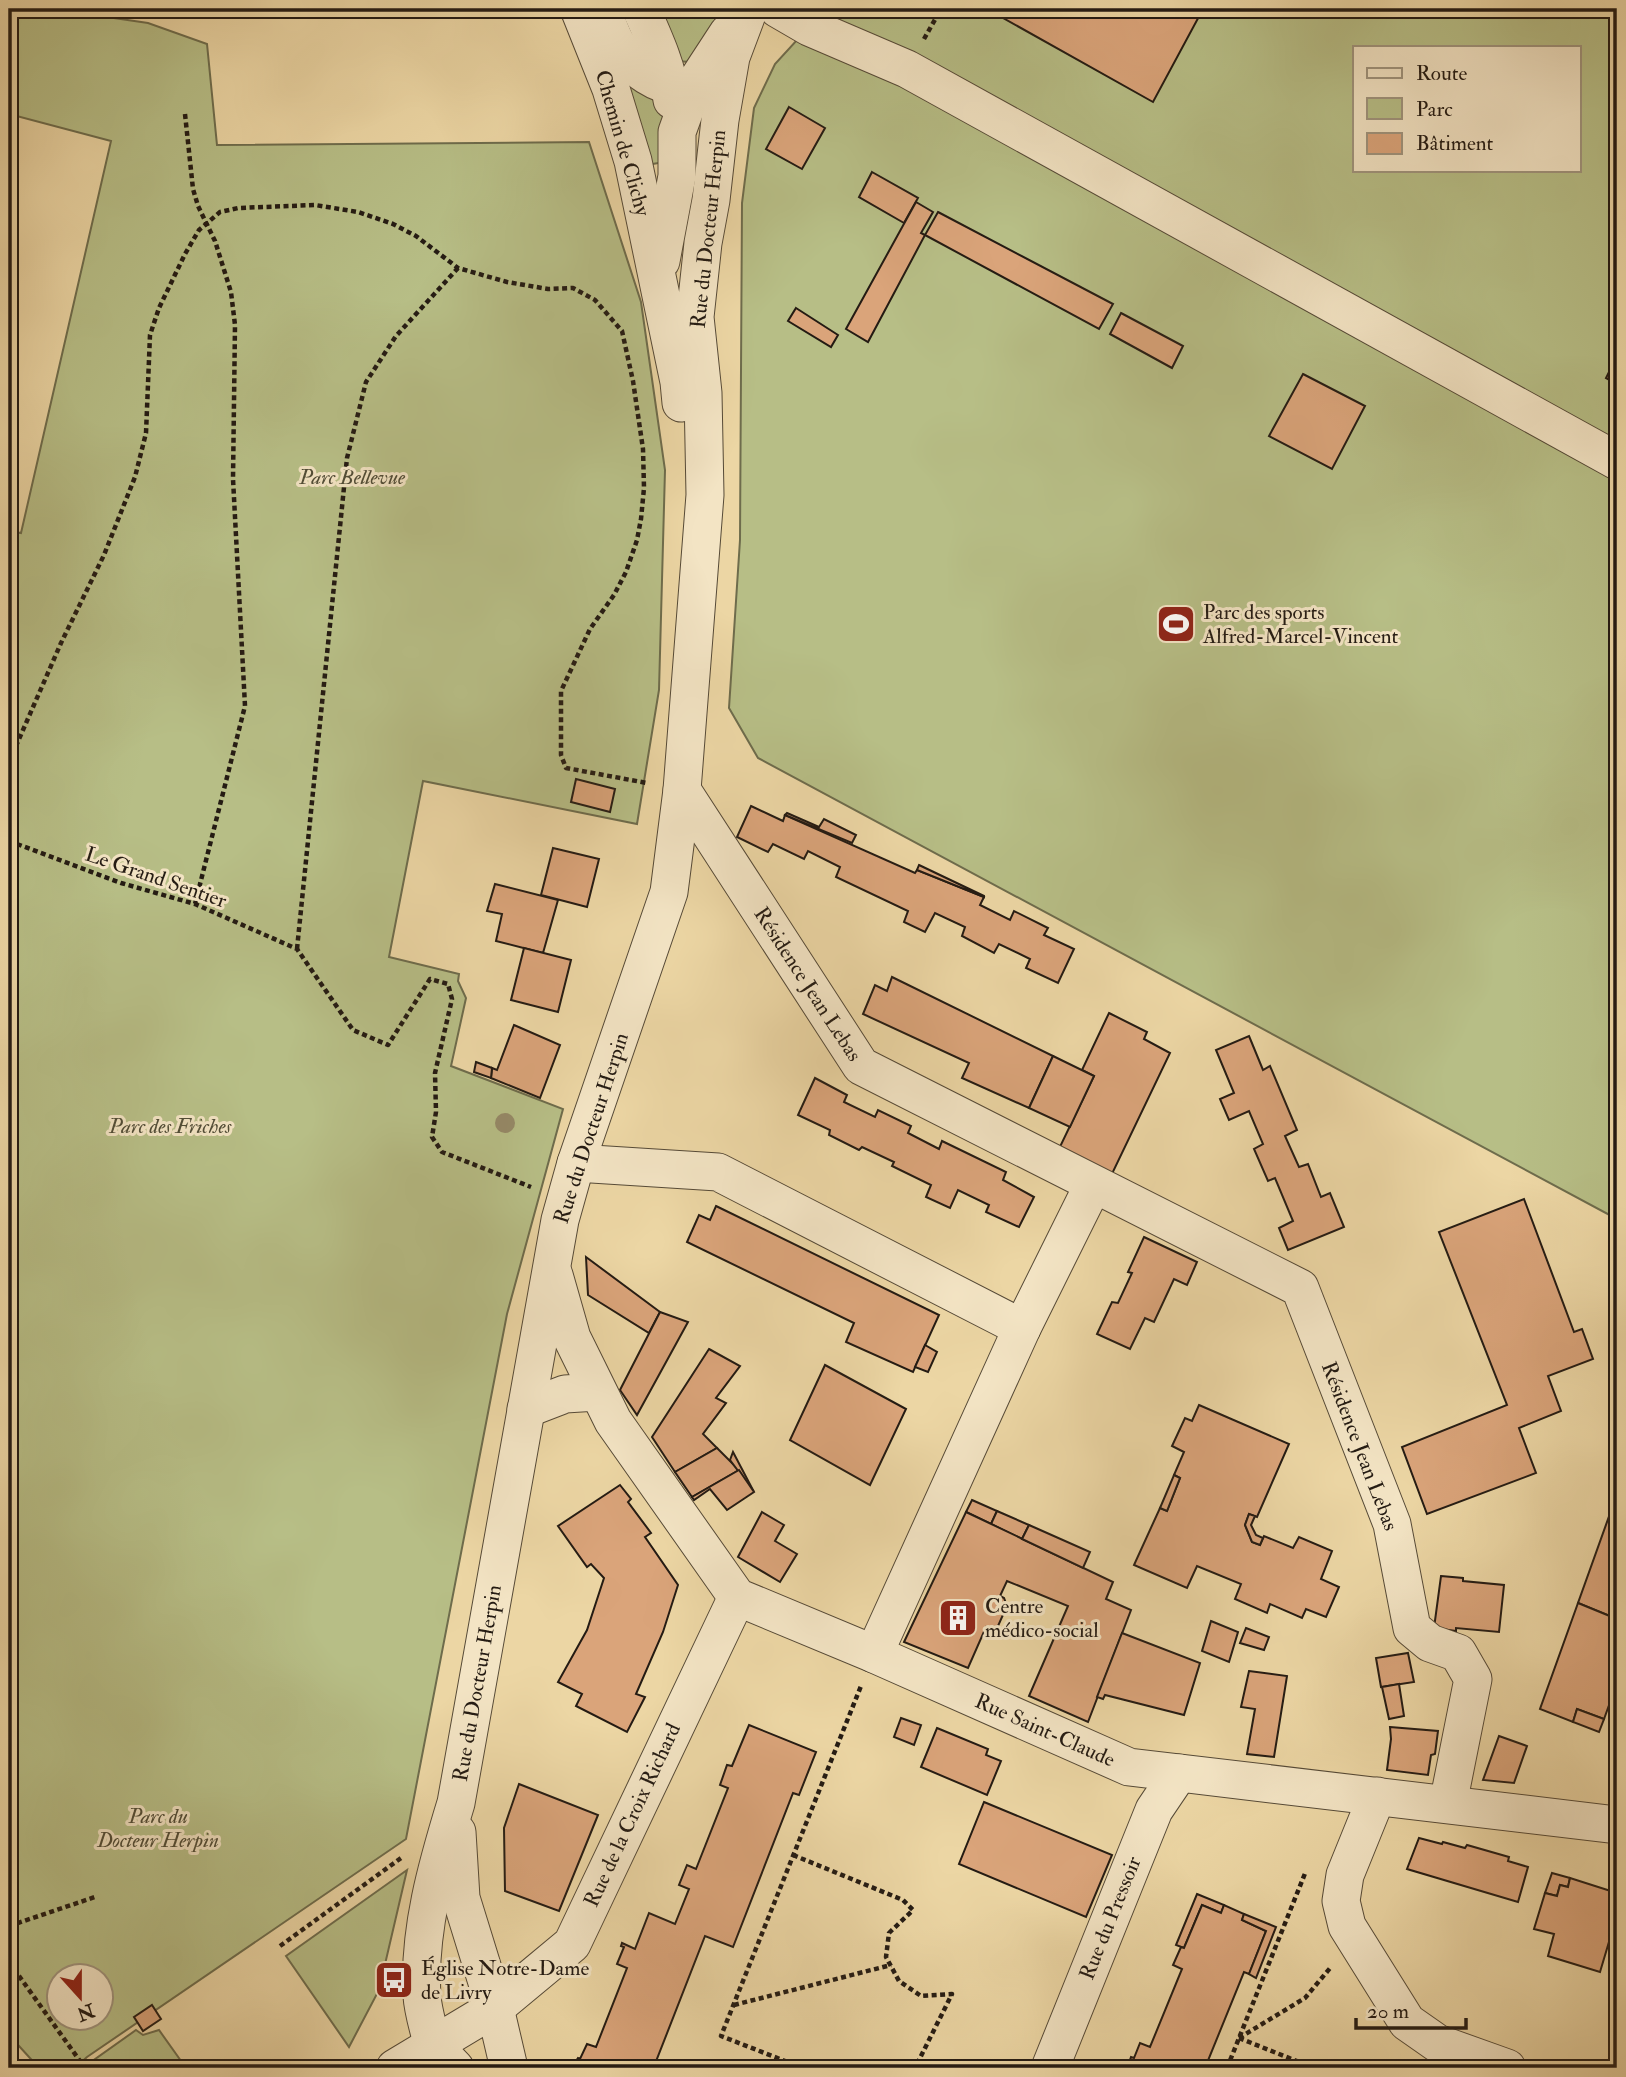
<svg xmlns="http://www.w3.org/2000/svg" width="1626" height="2077" viewBox="0 0 1626 2077" font-family="'IM FELL Double Pica',serif">
<style>
.green{fill:#b7be86;stroke:#6e6c4c;stroke-width:2;fill-rule:evenodd}
.building{fill:#daa47a;stroke:#241b13;stroke-width:2}
.lines{fill:none;stroke-linecap:round;stroke-linejoin:round}
.minor-casing{stroke:#564a37;stroke-width:39}
.path{stroke:#241b13;stroke-width:4.5;stroke-dasharray:5 3.5;stroke-linecap:butt}
.minor{stroke:#f3e4c4;stroke-width:37}
.tree{fill:#968a68}
.labels{text-anchor:middle;stroke-width:6;stroke-linejoin:round;paint-order:stroke}
.street-label{font-size:21px;fill:#241b13;stroke:#f3e4c4}
.park-label{font-size:21px;font-style:italic;fill:#504c36;stroke:#f3e4c4}
.poi-label{font-size:21px;fill:#241b13;stroke:#f3e4c4;text-anchor:start}
</style>
<rect width="100%" height="100%" fill="#ecd6a4"/>
<filter id="stains"><feTurbulence type="fractalNoise" baseFrequency=".00286" numOctaves="4"/><feColorMatrix values="0 0 0 0 .2 0 0 0 0 .09 0 0 0 0 .02 0 0 0 .5 -.17"/></filter>
<radialGradient id="worn" r=".72"><stop offset=".6" stop-color="#630" stop-opacity="0"/><stop offset="1" stop-color="#630" stop-opacity=".3"/></radialGradient>
<g class="green">
<path d="M9,9H52L148,23L207,44L217,145L589,142L641,302L665,470L659,690L637,824L423,781L389,957L459,974L458,981L466,998L451,1066L563,1109L507,1314L406,1839L87,2057L75,2068H39L9,2035V531L21,533L111,141L9,114ZM60,1976H102V2018H60Z"/>
<path d="M654,9H720L721,13L691,62L675,61Z"/>
<path d="M817,9H1617V1219L758,758L729,708L740,540L742,203L754,108L775,64L809,27ZM1355,47H1579V170H1355Z"/>
<path d="M621,71L659,91L667,143L665,162L646,165Z"/>
<path d="M407,1870L379,1990L349,2047L286,1956Z"/>
<path d="M136,2030L143,2035L159,2030L186,2068H96L91,2062Z"/>
</g>
<g class="building">
<path d="M987,9H1203L1153,102Z"/>
<path d="M789,107L825,128L802,169L766,149Z"/>
<path d="M872,172L918,198L904,223L859,197Z"/>
<path d="M916,202L933,212L921,233L925,235L868,342L846,329Z"/>
<path d="M938,212L1113,304L1099,329L925,235Z"/>
<path d="M796,308L838,335L831,347L788,321Z"/>
<path d="M1121,313L1183,346L1172,368L1110,334Z"/>
<path d="M1617,356V384L1606,378Z"/>
<path d="M1303,374L1365,406L1332,469L1269,436Z"/>
<path d="M576,779L615,789L610,812L571,802Z"/>
<path d="M751,806L783,821L785,815L915,873L917,870L984,897L980,905L1010,920L1014,911L1048,928L1044,935L1074,949L1058,983L1026,968L1030,959L999,944L994,953L962,936L965,927L935,913L925,932L904,922L908,911L836,877L840,867L808,851L804,859L773,844L768,852L737,837Z"/>
<path d="M787,813L819,827L824,819L856,835L852,843L785,815Z"/>
<path d="M553,848L599,859L587,907L541,895Z"/>
<path d="M919,865L984,896V897L917,870Z"/>
<path d="M495,884L558,900L543,953L496,941L502,914L487,911Z"/>
<path d="M524,948L571,960L558,1012L511,1000Z"/>
<path d="M892,977L1053,1056L1029,1108L962,1078L969,1063L863,1014L875,985L887,991Z"/>
<path d="M1109,1013L1147,1032L1144,1039L1170,1053L1110,1178L1057,1153L1094,1076L1082,1070Z"/>
<path d="M514,1025L560,1045L540,1098L491,1078L492,1068L497,1070Z"/>
<path d="M1249,1036L1263,1070L1270,1066L1297,1130L1285,1136L1299,1167L1308,1164L1321,1197L1330,1193L1344,1227L1288,1250L1279,1228L1293,1221L1275,1178L1268,1181L1254,1149L1263,1144L1249,1111L1229,1120L1220,1099L1234,1093L1216,1050Z"/>
<path d="M1053,1056L1094,1076L1070,1127L1029,1108Z"/>
<path d="M476,1062L492,1068L491,1078L474,1072Z"/>
<path d="M815,1078L847,1095L844,1102L875,1117L878,1110L911,1126L908,1133L939,1149L942,1141L1006,1172L1003,1180L1034,1197L1019,1227L986,1212L989,1205L958,1190L950,1208L926,1197L931,1185L892,1166L894,1162L862,1147L859,1150L829,1135L830,1130L798,1115Z"/>
<path d="M1524,1199L1574,1332L1582,1329L1593,1359L1548,1376L1561,1411L1519,1428L1536,1473L1427,1514L1402,1447L1507,1405L1439,1232Z"/>
<path d="M716,1206L939,1315L913,1372L846,1342L854,1323L687,1242L699,1215L710,1220Z"/>
<path d="M1144,1237L1197,1262L1187,1285L1174,1279L1154,1322L1145,1318L1130,1349L1097,1334L1112,1302L1118,1303L1132,1273L1128,1272Z"/>
<path d="M586,1257L660,1312L649,1333L588,1295Z"/>
<path d="M660,1312L688,1322L637,1415L620,1390Z"/>
<path d="M925,1345L937,1352L928,1372L915,1367Z"/>
<path d="M709,1349L740,1366L716,1398L726,1403L703,1434L717,1448L675,1472L652,1437Z"/>
<path d="M825,1365L906,1409L870,1485L790,1440Z"/>
<path d="M1199,1405L1289,1444L1257,1517L1249,1514L1245,1525L1252,1542L1260,1545L1264,1536L1293,1548L1299,1537L1332,1551L1321,1579L1339,1587L1326,1617L1306,1609L1302,1618L1270,1604L1267,1613L1235,1599L1241,1584L1197,1566L1187,1588L1134,1565L1160,1508L1167,1511L1180,1478L1174,1475L1184,1452L1172,1446L1185,1418L1192,1421Z"/>
<path d="M717,1448L739,1470L692,1497L675,1472Z"/>
<path d="M733,1452L754,1492L730,1460Z"/>
<path d="M739,1470L754,1492L727,1510L710,1489L694,1500L692,1497Z"/>
<path d="M1174,1475L1180,1478L1167,1511L1160,1508Z"/>
<path d="M620,1485L631,1499L628,1502L651,1533L645,1537L678,1585L663,1632L636,1694L645,1697L627,1732L576,1706L582,1694L558,1682L587,1630L604,1578L591,1564L587,1567L558,1526Z"/>
<path d="M1617,1494V1619L1578,1603Z"/>
<path d="M972,1500L997,1511L991,1524L966,1512Z"/>
<path d="M997,1511L1029,1525L1022,1539L991,1524Z"/>
<path d="M762,1512L784,1525L775,1541L797,1554L780,1582L738,1557Z"/>
<path d="M966,1512L1113,1582L1106,1599L1131,1610L1088,1722L1029,1696L1068,1606L1007,1581L1000,1596L1004,1598L1007,1606L998,1626L991,1629L986,1627L968,1668L904,1642Z"/>
<path d="M1249,1514L1255,1516L1251,1525L1256,1535L1263,1538L1260,1545L1252,1542L1245,1525Z"/>
<path d="M1029,1525L1090,1552L1083,1568L1022,1539Z"/>
<path d="M1441,1576L1463,1578V1581L1504,1585L1499,1632L1456,1628V1631L1434,1628Z"/>
<path d="M1578,1603L1617,1619V1627L1611,1642L1617,1645V1683L1604,1719L1577,1709L1573,1722L1540,1709Z"/>
<path d="M1211,1621L1238,1632L1229,1662L1202,1651Z"/>
<path d="M1246,1628L1269,1637L1264,1650L1240,1643Z"/>
<path d="M1122,1633L1200,1663L1184,1715L1105,1695L1103,1699L1097,1697Z"/>
<path d="M1408,1653L1414,1682L1381,1687L1376,1658Z"/>
<path d="M1249,1671L1287,1676L1274,1757L1247,1754L1255,1709L1241,1707Z"/>
<path d="M1399,1684L1404,1716L1389,1719L1382,1687Z"/>
<path d="M1577,1709L1604,1719L1599,1732L1573,1722Z"/>
<path d="M901,1718L921,1725L914,1745L894,1737Z"/>
<path d="M749,1725L816,1752L799,1795L793,1793L733,1947L705,1936L655,2064L658,2065L657,2068H579L581,2063L576,2061L578,2058L580,2059L587,2044L596,2047L627,1968L617,1964L624,1947L621,1946L622,1943L635,1949L649,1913L675,1924L689,1889L679,1885L687,1865L696,1869L728,1788L720,1785L727,1765L732,1766Z"/>
<path d="M1390,1727L1438,1731L1435,1754L1431,1755L1428,1775L1387,1770L1391,1739Z"/>
<path d="M937,1728L988,1749L986,1755L1001,1761L987,1795L921,1767Z"/>
<path d="M1499,1736L1527,1746L1514,1783L1483,1780Z"/>
<path d="M519,1784L598,1815L559,1911L505,1891L504,1828Z"/>
<path d="M984,1802L1112,1855L1086,1917L959,1864Z"/>
<path d="M1419,1838L1442,1844L1443,1842L1465,1848L1467,1845L1509,1857L1508,1861L1528,1867L1518,1902L1407,1869Z"/>
<path d="M1552,1873L1570,1878L1568,1887L1560,1885L1557,1896L1545,1893Z"/>
<path d="M1570,1878L1617,1893V1915L1600,1972L1548,1956L1554,1934L1534,1929L1545,1893L1557,1896L1560,1885L1568,1887Z"/>
<path d="M1197,1894L1224,1905L1221,1913L1202,1905L1184,1948L1176,1945Z"/>
<path d="M1202,1905L1221,1913L1224,1905L1244,1914L1242,1920L1266,1931L1249,1974L1244,1972L1205,2068H1141L1143,2065L1130,2060L1131,2057L1134,2058L1140,2043L1150,2047L1182,1969L1173,1965L1181,1947L1184,1948Z"/>
<path d="M1244,1914L1276,1927L1256,1978L1249,1974L1266,1931L1242,1920Z"/>
<path d="M152,2005L161,2019L143,2031L134,2017Z"/>
</g>
<g class="lines">
<g class="minor-casing">
<g id="minor">
<path d="M579,9L611,89L633,161L679,382L681,403"/>
<path d="M641,9C654,38 668,68 672,100"/>
<path d="M778,9L809,27L907,69L1617,461"/>
<path d="M602,10C606,20 610,31 615,41C628,66 662,94 693,85C699,84 706,76 711,72"/>
<path d="M661,261L677,176V132L694,85L728,33"/>
<path d="M682,790L861,1066L1300,1288L1392,1524L1412,1628L1430,1643L1458,1653L1473,1679L1448,1804"/>
<path d="M576,1163L718,1172L1022,1328"/>
<path d="M554,1275L572,1338L613,1421L737,1597L874,1654L1129,1767L1617,1825"/>
<path d="M526,1409L565,1394L597,1392"/>
<path d="M874,1654L1022,1328L1093,1185"/>
<path d="M1377,1796L1345,1875L1341,1901L1347,1926L1407,2022L1437,2043L1507,2068"/>
<path d="M457,1832L461,1898L495,2008L509,2068"/>
<path d="M432,2044C429,2029 423,2012 422,1996C418,1931 437,1865 456,1803L560,1220L576,1163L669,892L682,790L705,495L703,393L695,317L703,243L711,200L720,120L731,57L749,9"/>
<path d="M432,2044L455,2068"/>
<path d="M395,2068L495,2008L572,1944L737,1597"/>
<path d="M1050,2068L1154,1810L1179,1773"/>
</g>
</g>
<g class="path">
<path d="M924,39L941,9"/>
<path d="M185,114L193,189L198,206L215,241L231,292L235,325L233,479L245,706L195,904"/>
<path d="M9,762L61,643L104,555L135,477L146,433L150,335L159,308L185,254L199,230L220,212L238,208L315,205L358,212L393,224L416,236L458,268L507,282L548,289L573,288L595,300L622,331L633,381L643,449L644,488L641,519L637,540L626,572L614,595L590,629L561,691V755L566,768L647,783"/>
<path d="M9,841L121,883L195,904L297,949L353,1030L388,1045L430,979L448,984L452,999L435,1073L436,1112L432,1137L442,1152L531,1187"/>
<path d="M297,949L347,458L366,382L396,336L458,268"/>
<path d="M793,1855L903,1900L913,1910L889,1933L886,1957L899,1981L921,1996L952,1994L915,2068"/>
<path d="M9,1926L95,1897"/>
<path d="M280,1946L401,1858"/>
<path d="M9,1962L85,2068"/>
<path d="M734,2005L891,1965"/>
<path d="M1239,2038L1305,1998L1331,1967"/>
<path d="M1239,2038L1314,2068"/>
<path d="M803,2068L721,2036L861,1686"/>
<path d="M1227,2068L1306,1871"/>
</g>
<use href="#minor" class="minor"/>
</g>
<circle class="tree" cx="505" cy="1123" r="10"/>
<defs>
<g id="stadium-square" transform="scale(2.0125)"><rect x="-9" y="-9" width="18" height="18" rx="4" fill="#8f2418" stroke="#f3e4c4"/><path d="M0-5a6.5 5 0 1 0 0 10a6.5 5 0 1 0 0-10ZM-3.5-1.8h7v3.6h-7Z" fill="#fff"/></g>
<g id="building-square" transform="scale(2.0125)"><rect x="-9" y="-9" width="18" height="18" rx="4" fill="#8f2418" stroke="#f3e4c4"/><path d="M-4-6H4V6H1V3H-1V6H-4ZM-2.5-4.3h1.7v1.8h-1.7ZM.8-4.3h1.7v1.8H.8ZM-2.5-1h1.7V.8h-1.7ZM.8-1h1.7V.8H.8Z" fill="#fff"/></g>
<g id="bus-square" transform="scale(2.0125)"><rect x="-9" y="-9" width="18" height="18" rx="4" fill="#8f2418" stroke="#f3e4c4"/><path d="M-5-6H5V4H4V6H2V4H-2V6H-4V4H-5ZM-3.5-4V0h7V-4ZM-3.5 1.2v1.5H-2V1.2ZM2 1.2v1.5H3.5V1.2Z" fill="#fff"/></g>
</defs>
<g fill-rule="evenodd">
<use href="#stadium-square" x="1176" y="624"/>
<use href="#building-square" x="958" y="1618"/>
<use href="#bus-square" x="394" y="1980"/>
</g>
<g class="labels">
<g class="street-label">
<text transform="translate(623 143) rotate(74)" y="7">Chemin de Clichy</text>
<text transform="translate(708 229) rotate(-84)" y="7">Rue du Docteur Herpin</text>
<text transform="translate(156 877) rotate(19)" y="7">Le Grand Sentier</text>
<text transform="translate(808 984) rotate(57)" y="7">Résidence Jean Lebas</text>
<text transform="translate(591 1128) rotate(-72)" y="7">Rue du Docteur Herpin</text>
<text transform="translate(1360 1446) rotate(69)" y="7">Résidence Jean Lebas</text>
<text transform="translate(477 1683) rotate(-80)" y="7">Rue du Docteur Herpin</text>
<text transform="translate(1045 1730) rotate(24)" y="7">Rue Saint-Claude</text>
<text transform="translate(632 1815) rotate(-65)" y="7">Rue de la Croix Richard</text>
<text transform="translate(1110 1918) rotate(-68)" y="7">Rue du Pressoir</text>
</g>
<g class="park-label">
<text x="352" y="484">Parc Bellevue</text>
<text x="170" y="1133">Parc des Friches</text>
<text x="158" y="1823">Parc du<tspan x="158" dy="24">Docteur Herpin</tspan></text>
</g>
<g class="poi-label">
<text x="1203" y="619">Parc des sports<tspan x="1203" dy="24">Alfred-Marcel-Vincent</tspan></text>
<text x="985" y="1613">Centre<tspan x="985" dy="24">médico-social</tspan></text>
<text x="421" y="1975">Église Notre-Dame<tspan x="421" dy="24">de Livry</tspan></text>
</g>
</g>
<rect width="1626" height="2077" fill="none" stroke="#ecd6a4" stroke-width="35"/>
<rect x="10" y="10" width="1605" height="2056" fill="none" stroke="#241b13" stroke-width="3.5"/>
<rect x="18" y="18" width="1591" height="2042" fill="none" stroke="#241b13" stroke-width="2"/>
<rect x="1353" y="46" width="228" height="126" fill="#f3e4c4" stroke="#a0947d" stroke-width="2"/>
<rect x="1367" y="68" width="35" height="10" fill="#f3e4c4" stroke="#a0947d" stroke-width="2"/>
<text x="1416" y="80" font-size="21" fill="#241b13">Route</text>
<rect x="1367" y="98" width="35" height="21" fill="#b7be86" stroke="#a0947d" stroke-width="2"/>
<text x="1416" y="116" font-size="21" fill="#241b13">Parc</text>
<rect x="1367" y="133" width="35" height="21" fill="#daa47a" stroke="#a0947d" stroke-width="2"/>
<text x="1416" y="150" font-size="21" fill="#241b13">Bâtiment</text>
<g transform="translate(80 1997) rotate(159)"><circle r="33" fill="#f3e4c4" stroke="#a0947d" stroke-width="2"/>
<path d="M0-5L12 26L0 18L-12 26Z" fill="#8f2418"/>
<text y="-10" font-size="19" font-weight="bold" text-anchor="middle" fill="#241b13">N</text>
</g>
<path d="M1356 2018v10h110v-10" fill="none" stroke="#241b13" stroke-width="3.5"/>
<text x="1367" y="2018" font-size="21" fill="#241b13" stroke="#f3e4c4" stroke-width="5" paint-order="stroke">20 m</text>
<rect width="100%" height="100%" filter="url(#stains)"/>
<rect width="100%" height="100%" fill="url(#worn)"/>
</svg>
